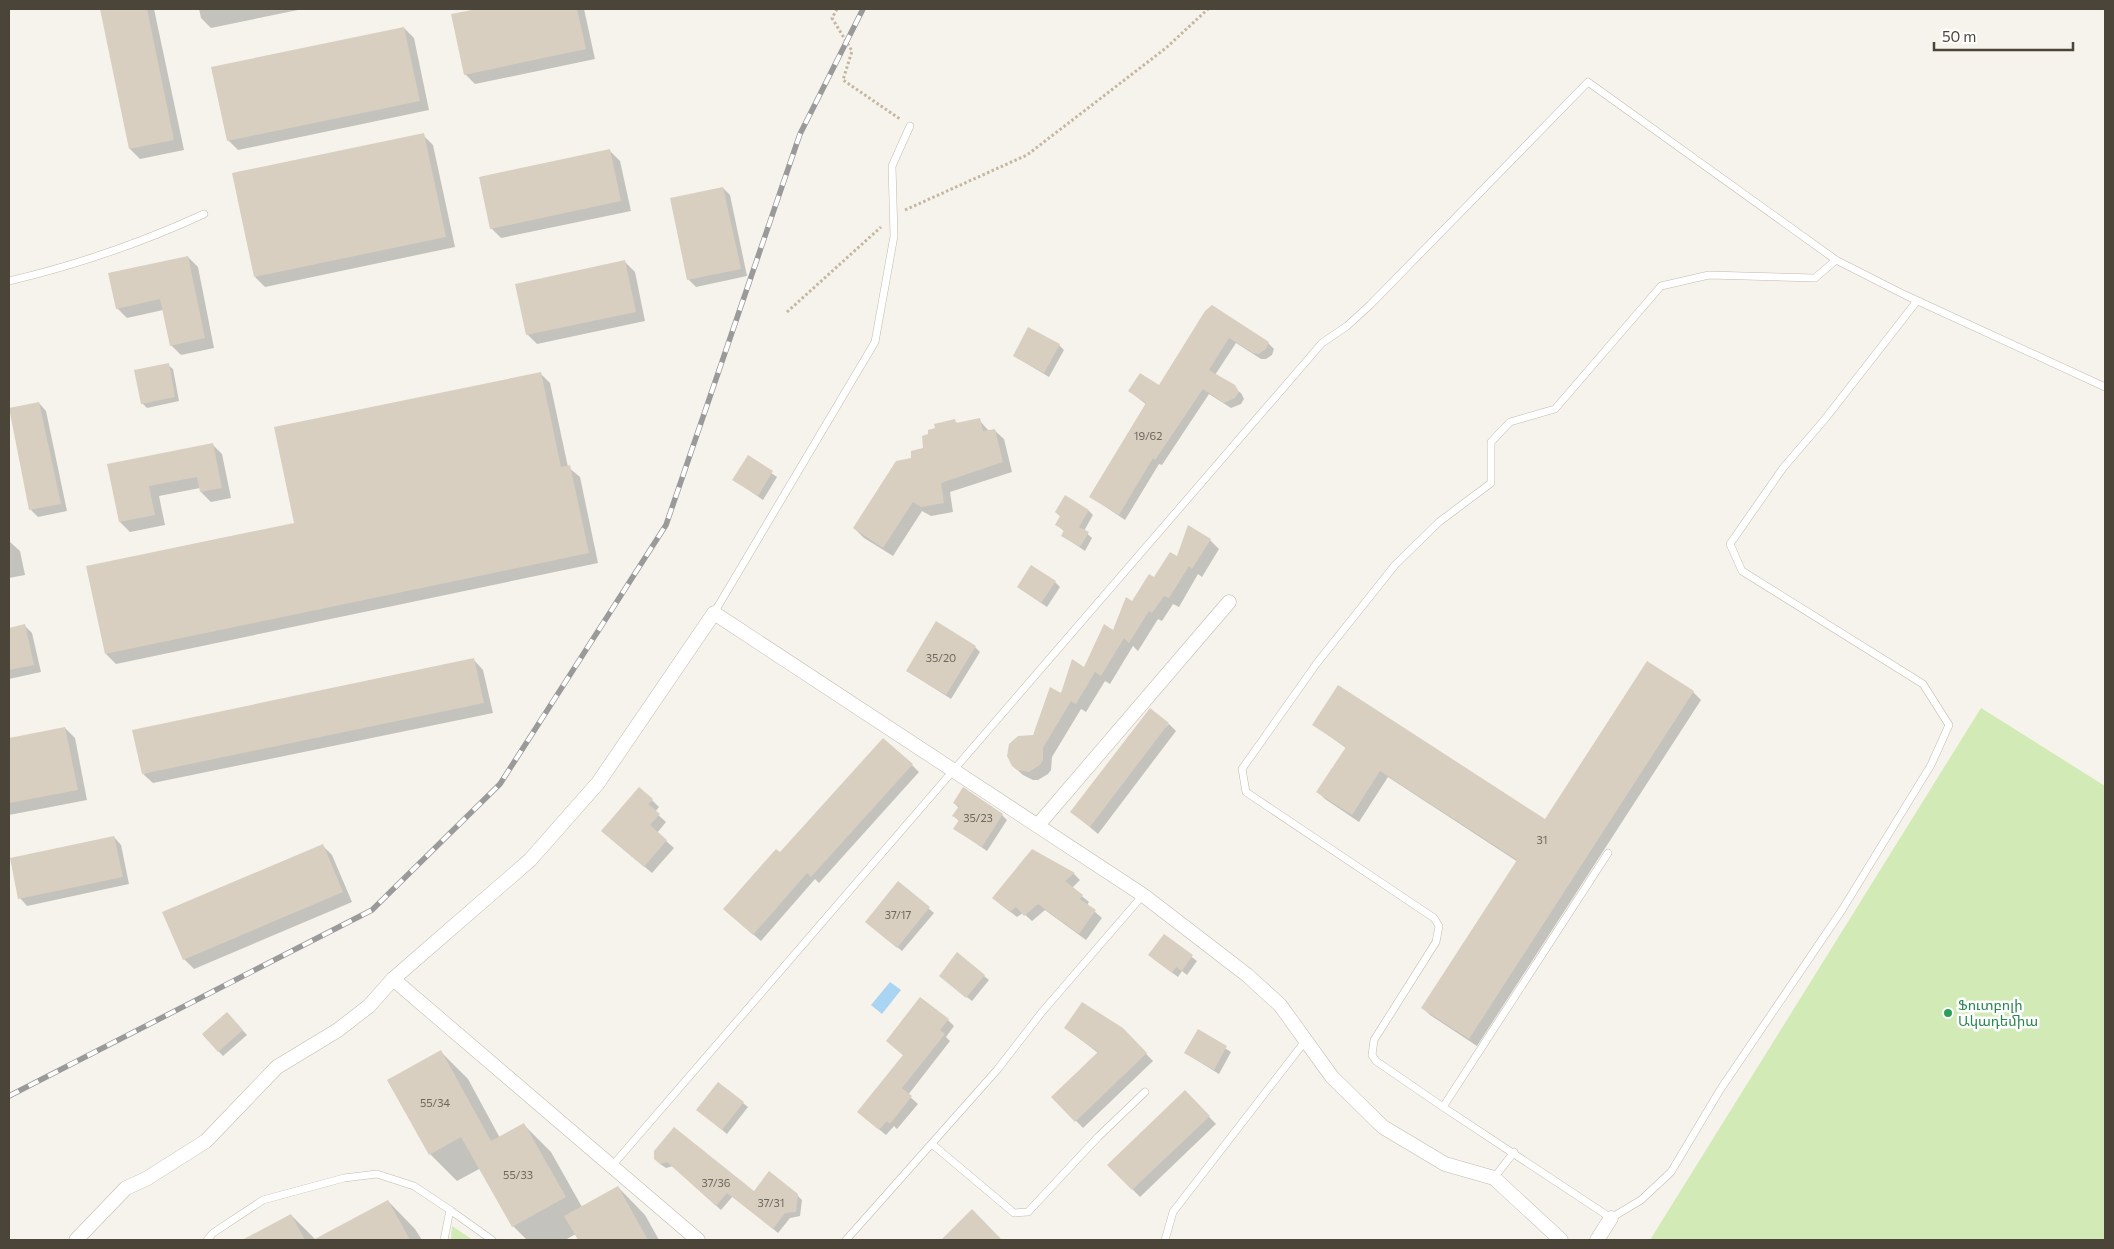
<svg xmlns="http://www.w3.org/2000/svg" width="2114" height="1249" viewBox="0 0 2114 1249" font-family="Commissioner,'Noto Sans Armenian',sans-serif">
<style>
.green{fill:#d2eab5}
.water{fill:#a9d4f2}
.shadow{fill:#0003}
.building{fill:#d8cfc1}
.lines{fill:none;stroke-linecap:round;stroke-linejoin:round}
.lane-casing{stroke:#c2bbae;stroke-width:8}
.street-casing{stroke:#c2bbae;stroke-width:15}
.path{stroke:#c4b79f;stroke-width:3;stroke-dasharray:2.5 2.5;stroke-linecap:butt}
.lane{stroke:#fff;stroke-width:7}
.street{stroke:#fff;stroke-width:14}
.rail-casing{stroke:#9a9a9a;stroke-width:5.5}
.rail{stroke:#fff;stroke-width:4;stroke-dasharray:11;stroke-linecap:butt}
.leisure-dot{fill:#2e9e5b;stroke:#fff;stroke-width:2}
.labels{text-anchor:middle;stroke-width:5;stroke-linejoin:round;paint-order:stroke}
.number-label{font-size:11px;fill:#6e675b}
.leisure-label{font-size:14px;fill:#27864d;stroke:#fff;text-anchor:start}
</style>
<rect width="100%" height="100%" fill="#f6f3ec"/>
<g class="green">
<path d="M1981,708L2105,786V1240H1650Z"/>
<path d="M452,1226L473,1240H451Z"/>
</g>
<path class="water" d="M890,982L901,990L882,1014L871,1005Z"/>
<g class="shadow">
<path d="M101,9H154L184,150L140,159L130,149Z"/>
<path d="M199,9H303L211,28L201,18Z"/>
<path d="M483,9H584L595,59L475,84L465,74L453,15Z"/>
<path d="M404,28L414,38L429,110L238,150L228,140Z"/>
<path d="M423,135L433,145L455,247L265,287L255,277Z"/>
<path d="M610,151L620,161L631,211L501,238L491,228Z"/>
<path d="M723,188L730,195L747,276L696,287L688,279Z"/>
<path d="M188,257L198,267L214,348L181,355L171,345L163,310L127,318L117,308Z"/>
<path d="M625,262L635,272L645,321L537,344L527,334Z"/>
<path d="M1206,311L1268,343L1274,349L1272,355L1266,359H1261L1236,343L1215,375L1241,393L1244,399L1241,404L1231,408L1209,394L1162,465L1159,464L1125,520L1091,497L1147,405L1129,391L1160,387Z"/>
<path d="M1059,345L1064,350L1049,377L1014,356Z"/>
<path d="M168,365L173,369L179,401L147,408L142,403Z"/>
<path d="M540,373L550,383L568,467L580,477L598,563L116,664L106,654L296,524Z"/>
<path d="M39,403L46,411L67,511L38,517L31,510Z"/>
<path d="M954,420L958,424L979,420L989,431L994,430L1004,439L1012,472L950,492L953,512L931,516L922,511L893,556L864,538L854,528L913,459Z"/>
<path d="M212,444L222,454L231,498L211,502L201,492L200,488L159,496L165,525L130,532L120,522L109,465Z"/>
<path d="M748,457L777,477L763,500L734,480Z"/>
<path d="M1089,511L1093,515L1084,531L1092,538L1085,551L1063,536L1065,532L1056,524L1061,517L1056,512Z"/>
<path d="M1210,540L1219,549L1202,577L1198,574L1179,607L1173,604L1162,621L1158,619L1138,651L1133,646L1110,684L1105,681L1086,712L1081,709L1052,757L1051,770L1048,774L1038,780H1033L1023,775L1013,766L1061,695L1114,632L1132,603L1154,578L1177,558Z"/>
<path d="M9,541L20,551L25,575L9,578Z"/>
<path d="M1055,582L1060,587L1047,607L1018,587Z"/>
<path d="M25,626L32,633L41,672L9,679V629Z"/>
<path d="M975,647L980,652L951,699L907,671Z"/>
<path d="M474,660L483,670L493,713L153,783L143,774Z"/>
<path d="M1648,663L1693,692L1701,700L1477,1046L1430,1015L1423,1008L1518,862L1388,777L1359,822L1325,799L1318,792L1346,748L1314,725L1545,821Z"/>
<path d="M1169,724L1176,731L1098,834L1072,812Z"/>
<path d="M65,728L75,738L87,800L9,815V739Z"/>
<path d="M912,765L919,772L819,883L815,879L761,941L732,916L780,854Z"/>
<path d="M652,800L659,807L655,812L666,822L657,833L674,848L652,873L610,838Z"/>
<path d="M954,803L1002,815L1007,820L987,851L955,829L959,821L954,816L959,808Z"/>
<path d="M114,837L121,845L129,884L27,906L20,898Z"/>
<path d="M322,845L332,855L352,902L194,969L184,959Z"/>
<path d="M1033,850L1074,874L1080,880L1072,888L1089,902L1087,905L1102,918L1086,940L1045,910L1032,921L1023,913L1017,917L1000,904Z"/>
<path d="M898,883L934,913L902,951L872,926Z"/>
<path d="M1164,936L1197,961L1187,975L1182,971L1178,977L1155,960Z"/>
<path d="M984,976L989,980L972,1001L945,980Z"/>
<path d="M231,1018L247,1035L223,1056L203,1035Z"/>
<path d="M948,1020L954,1026L946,1037L950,1041L908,1095L918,1104L897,1129L894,1126L886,1135L865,1118L904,1056L887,1041Z"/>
<path d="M1066,1028L1122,1029L1153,1061L1083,1128L1053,1097L1098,1053Z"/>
<path d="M1198,1031L1231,1052L1219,1074L1185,1053Z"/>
<path d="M441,1052L468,1079L500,1138L524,1125L551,1152L582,1207L618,1187L645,1215L659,1240H580L576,1234L565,1240H527L513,1226L481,1168L457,1181L430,1154Z"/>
<path d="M1185,1092L1216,1124L1140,1197L1109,1165Z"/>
<path d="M743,1103L748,1107L727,1134L698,1110Z"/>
<path d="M655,1151L754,1193L797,1195L802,1200L800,1216L790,1218L778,1233L733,1196L721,1210L673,1166L666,1168L660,1164Z"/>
<path d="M388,1201L415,1229L422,1240H245L291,1215L316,1240Z"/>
</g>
<g class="building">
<path d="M100,9H147L174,140L129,149Z"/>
<path d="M477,9H577L586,49L464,75L451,14Z"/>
<path d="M404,27L420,101L227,141L211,67Z"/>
<path d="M424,133L446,237L254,277L232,173Z"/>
<path d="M610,149L621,201L490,229L479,177Z"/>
<path d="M723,187L741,269L687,280L670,198Z"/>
<path d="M188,256L205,338L170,346L160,299L116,309L108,273Z"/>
<path d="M625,260L636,312L526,335L515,284Z"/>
<path d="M1212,305L1269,342L1266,349L1259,354L1253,353L1229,338L1209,370L1235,385L1239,392L1235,398L1224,403L1203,389L1155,460L1153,458L1119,515L1089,497L1146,403L1128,391L1140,373L1159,385L1205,311Z"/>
<path d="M1028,327L1060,344L1044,373L1013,356Z"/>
<path d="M169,363L175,397L141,404L134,370Z"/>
<path d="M541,372L561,467L570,465L589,553L105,654L86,566L294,523L274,427Z"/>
<path d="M39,402L61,504L29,510L9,408Z"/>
<path d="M980,418L983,431L995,429L1003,462L941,483L944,503L921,507L913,502L883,548L853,528L896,461L911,458V451L923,448L922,436L928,434V430L935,428L934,424L955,419L956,423Z"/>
<path d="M213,443L222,488L200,492L197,477L149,486L155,515L119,522L107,464Z"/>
<path d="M748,455L773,471L758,496L732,480Z"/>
<path d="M1065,495L1089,510L1079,527L1089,532L1080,547L1061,536L1064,530L1055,525L1060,516L1055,512Z"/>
<path d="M1188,525L1211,539L1192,569L1189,566L1169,598L1164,596L1152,613L1149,611L1129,643L1124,638L1101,676L1095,672L1076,704L1071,701L1043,748V760L1040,765L1029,772L1017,770L1012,766L1007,756L1009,744L1018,736L1033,735L1050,687L1061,693L1072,659L1084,667L1104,624L1113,630L1126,597L1132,601L1149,574L1154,577L1170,552L1177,556Z"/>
<path d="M1031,565L1056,581L1041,603L1017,587Z"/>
<path d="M936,621L976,646L946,695L906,671Z"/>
<path d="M25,624L34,665L9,670V628Z"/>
<path d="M474,658L484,703L142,774L132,730Z"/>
<path d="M1647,661L1694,691L1469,1039L1421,1008L1517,860L1380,771L1352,815L1316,792L1346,747L1312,725L1338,685L1545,819Z"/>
<path d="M1150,708L1169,723L1090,827L1070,812Z"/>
<path d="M65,727L78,790L9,803V738Z"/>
<path d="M883,738L913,764L811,877L807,873L753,935L723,909L776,849L780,852Z"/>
<path d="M639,787L653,799L648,804L660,814L650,825L667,840L644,867L601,831Z"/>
<path d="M963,787L1003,814L982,847L953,829L959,820L952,816L959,806L953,803Z"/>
<path d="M114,836L123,877L18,899L10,858Z"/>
<path d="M323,844L343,892L183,960L162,912Z"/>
<path d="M1032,849L1075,873L1065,881L1083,895L1080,899L1096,910L1079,934L1038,904L1024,916L1016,907L1010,912L992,898Z"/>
<path d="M898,881L930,907L897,948L865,922Z"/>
<path d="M1164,934L1193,955L1182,971L1176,967L1172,973L1148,955Z"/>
<path d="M957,952L985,975L966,998L939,976Z"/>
<path d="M920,997L949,1019L940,1030L945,1034L902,1088L912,1096L890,1124L887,1121L879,1130L857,1112L903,1055L886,1041Z"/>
<path d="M1082,1002L1123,1028L1147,1053L1075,1122L1051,1097L1098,1052L1064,1028Z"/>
<path d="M227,1012L243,1030L218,1052L202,1034Z"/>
<path d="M1198,1029L1227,1046L1214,1070L1184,1053Z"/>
<path d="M441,1050L491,1141L524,1123L566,1197L512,1227L461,1137L429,1155L387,1080Z"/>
<path d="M718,1082L744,1102L722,1130L696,1110Z"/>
<path d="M1185,1090L1210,1116L1132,1190L1107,1165Z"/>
<path d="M674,1127L754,1191L769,1171L798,1194L796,1212L785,1213L773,1229L727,1193L716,1206L667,1162L660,1164L654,1159V1151Z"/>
<path d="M618,1186L648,1240H578L564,1216Z"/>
<path d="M388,1200L410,1240H313Z"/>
<path d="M972,1209L1002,1240H941Z"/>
<path d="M291,1214L305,1240H242Z"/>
</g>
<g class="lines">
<g class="lane-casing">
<g id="lane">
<path d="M9,281C77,265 141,243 204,214"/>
<path d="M714,613L875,342L894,236L892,166L910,126"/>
<path d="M1608,853L1443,1107L1611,1218L1641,1200L1671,1172L1720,1090L1842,910L1931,765L1949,725L1923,684L1742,571L1730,544L1783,468L1825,419L1917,301"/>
<path d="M1443,1107L1376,1061L1372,1055L1374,1040L1436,942L1439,926L1434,918L1246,792L1242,769L1317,663L1395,565L1439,522L1491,483V442L1510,422L1555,409L1661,286L1709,275L1815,278L1836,260"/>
<path d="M932,1144L1014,1213L1028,1212L1098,1137L1145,1092"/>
<path d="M612,1166L1322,343L1347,326L1370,305L1588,82L1836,260L1905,295L2105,387"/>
<path d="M1494,1178L1514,1152"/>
<path d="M207,1240L213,1233L263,1200L344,1178L377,1174L414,1186L450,1210"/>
<path d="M444,1240L450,1210L492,1240"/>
<path d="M846,1240L997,1070L1042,1012L1143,895"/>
<path d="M1165,1240L1173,1212L1306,1040"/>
</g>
</g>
<g class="street-casing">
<g id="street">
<path d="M1038,825L1229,602"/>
<path d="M393,979L698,1240"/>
<path d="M76,1240L126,1188L146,1179L206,1141L277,1067L338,1030L369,1006L393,979L530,860L598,783L714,613L1143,895L1247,975L1280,1005L1332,1077L1383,1127L1445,1164L1494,1178L1561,1240"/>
<path d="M1597,1240L1611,1218"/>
</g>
</g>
<g class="path">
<path d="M837,9L832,18L852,51L843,80L900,119"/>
<path d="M905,210L1027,155L1166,48L1208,9"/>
<path d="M787,312L881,227"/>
</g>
<use href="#lane" class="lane"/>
<use href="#street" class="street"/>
<g class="rail-casing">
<path id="rail" d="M9,1096L372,910L500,784L666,525L800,134L863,9"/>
</g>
<use href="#rail" class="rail"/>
</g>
<circle class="leisure-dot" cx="1948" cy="1013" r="5"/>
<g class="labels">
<g class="number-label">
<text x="1148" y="440">19/62</text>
<text x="941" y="662">35/20</text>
<text x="978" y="822">35/23</text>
<text x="1542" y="844">31</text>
<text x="898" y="919">37/17</text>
<text x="435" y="1107">55/34</text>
<text x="518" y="1179">55/33</text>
<text x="716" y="1187">37/36</text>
<text x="771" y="1207">37/31</text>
</g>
<g class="leisure-label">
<text x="1958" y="1010">Ֆուտբոլի<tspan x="1958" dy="16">Ակադեմիա</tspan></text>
</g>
</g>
<rect width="2114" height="1249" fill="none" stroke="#4b4439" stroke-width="20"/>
<path d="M1934 42v8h139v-8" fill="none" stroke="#4b4439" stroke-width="2.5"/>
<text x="1942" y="42" font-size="15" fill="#4b4439" stroke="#ffffff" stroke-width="4" paint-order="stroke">50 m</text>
</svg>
